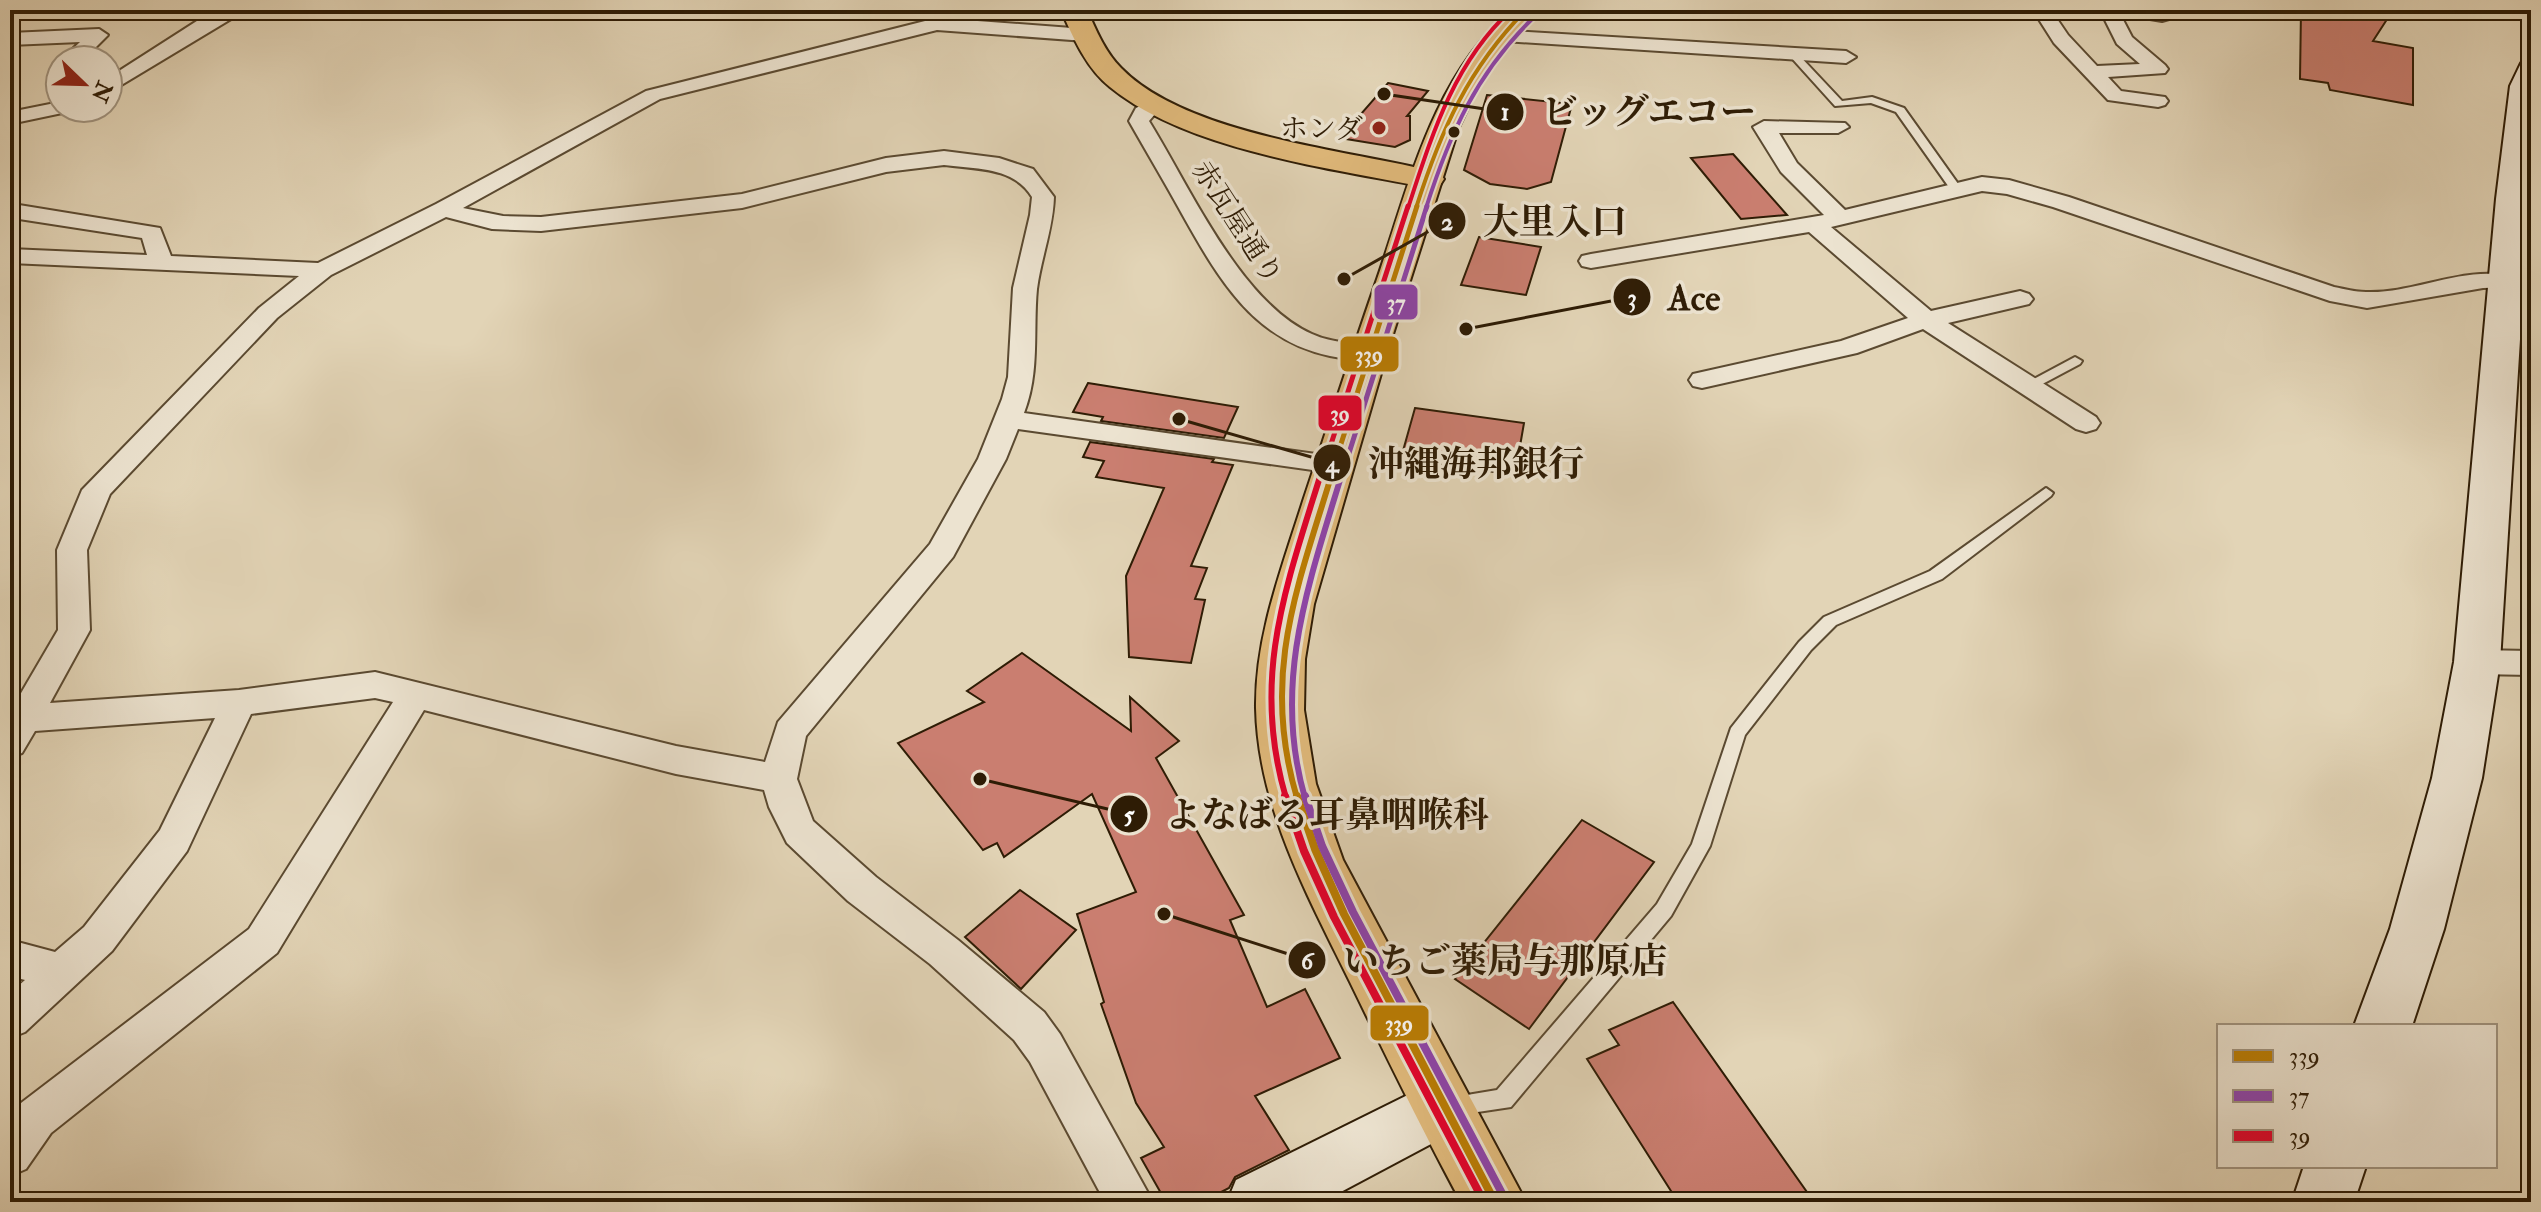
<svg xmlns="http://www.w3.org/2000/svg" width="2541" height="1212" viewBox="0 0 2541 1212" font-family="'IM FELL Double Pica','Noto Serif JP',serif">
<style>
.building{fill:#ca7e70;stroke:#2e1c05;stroke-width:2}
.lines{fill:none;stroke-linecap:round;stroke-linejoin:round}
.lane-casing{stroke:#5b4a31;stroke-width:4}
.street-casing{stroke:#5b4a31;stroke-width:4}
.secondary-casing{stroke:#2e1c05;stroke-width:4}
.primary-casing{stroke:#2e1c05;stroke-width:4}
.highway-casing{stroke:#2e1c05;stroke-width:4}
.lane{fill:#ece3d0;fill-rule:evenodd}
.street{fill:#ece3d0;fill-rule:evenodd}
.secondary{fill:#ece3d0;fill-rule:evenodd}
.primary{fill:#e1ba7b;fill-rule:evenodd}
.highway{fill:#e1ba7b;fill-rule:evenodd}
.bus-1-far3-casing{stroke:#ece3d0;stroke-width:8}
.bus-1-far2-casing{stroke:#ece3d0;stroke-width:10}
.bus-1-far1-casing{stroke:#ece3d0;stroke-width:12}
.bus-1-casing{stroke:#ece3d0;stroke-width:14}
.bus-2-far3-casing{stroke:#ece3d0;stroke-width:8}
.bus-2-far2-casing{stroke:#ece3d0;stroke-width:10}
.bus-2-far1-casing{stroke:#ece3d0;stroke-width:12}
.bus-2-casing{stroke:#ece3d0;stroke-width:14}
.bus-3-far3-casing{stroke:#ece3d0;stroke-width:8}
.bus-3-far2-casing{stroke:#ece3d0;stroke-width:10}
.bus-3-far1-casing{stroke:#ece3d0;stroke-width:12}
.bus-3-casing{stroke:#ece3d0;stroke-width:14}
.bus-1-far3{stroke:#bb7d02;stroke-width:4}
.bus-1-far2{stroke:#bb7d02;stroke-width:5}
.bus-1-far1{stroke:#bb7d02;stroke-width:6}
.bus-1{stroke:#bb7d02;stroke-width:8}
.bus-2-far3{stroke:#8e44ad;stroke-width:4}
.bus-2-far2{stroke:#8e44ad;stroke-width:5}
.bus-2-far1{stroke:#8e44ad;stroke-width:6}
.bus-2{stroke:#8e44ad;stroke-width:8}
.bus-3-far3{stroke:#e4002b;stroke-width:4}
.bus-3-far2{stroke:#e4002b;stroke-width:5}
.bus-3-far1{stroke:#e4002b;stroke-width:6}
.bus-3{stroke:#e4002b;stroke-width:8}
.poi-dot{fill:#8f2418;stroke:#ece3d0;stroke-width:3}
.bus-dot{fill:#2e1c05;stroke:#ece3d0;stroke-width:3}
.labels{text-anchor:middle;stroke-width:7;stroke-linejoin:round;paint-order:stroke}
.far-poi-label{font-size:28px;fill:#2e1c05;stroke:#ece3d0;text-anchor:end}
.far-street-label{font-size:28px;fill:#2e1c05;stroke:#ece3d0}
.leader{fill:none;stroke:#2e1c05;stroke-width:3}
.callout-dot{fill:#2e1c05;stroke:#ece3d0;stroke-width:3}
.mark-label{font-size:24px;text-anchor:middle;font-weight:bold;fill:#fff}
.callout-label{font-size:36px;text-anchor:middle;font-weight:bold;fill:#2e1c05;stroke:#ece3d0;stroke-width:7;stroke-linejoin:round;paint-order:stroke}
.line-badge{stroke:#ece3d0;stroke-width:3}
.badge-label{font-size:22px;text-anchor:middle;font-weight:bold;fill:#fff}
</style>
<rect width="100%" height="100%" fill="#e2d4b6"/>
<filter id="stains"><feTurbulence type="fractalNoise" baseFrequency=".0025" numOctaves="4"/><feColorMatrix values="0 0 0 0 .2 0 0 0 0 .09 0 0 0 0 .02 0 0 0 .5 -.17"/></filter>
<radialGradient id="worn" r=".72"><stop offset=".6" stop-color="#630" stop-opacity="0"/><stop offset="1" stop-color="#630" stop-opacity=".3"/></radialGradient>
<g class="building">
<path d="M2301,10H2393L2373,41L2413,48V105L2330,90L2328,83L2300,79Z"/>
<path d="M1388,83L1428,91L1407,116H1410V140L1395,147L1340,138Z"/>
<path d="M1487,95L1572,104L1551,182L1527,189L1490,184L1464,170Z"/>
<path d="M1733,154L1787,215L1741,219L1691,158Z"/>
<path d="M1479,237L1541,247L1526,295L1461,285Z"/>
<path d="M1088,383L1238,407L1224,438L1101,421L1103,417L1073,412Z"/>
<path d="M1415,408L1524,423L1515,475L1401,458Z"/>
<path d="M1090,442L1214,459L1212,462L1233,465L1191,566L1207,568L1195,599L1205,600L1191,663L1129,657L1126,576L1164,488L1096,477L1104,461L1083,457Z"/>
<path d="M1022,653L1131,731L1130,697L1179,741L1156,758L1244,915L1230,920L1267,1007L1305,989L1340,1058L1255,1096L1289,1150L1235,1177L1229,1188L1202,1202H1166L1141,1158L1164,1147L1136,1103L1101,1004L1104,1002L1077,914L1136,892L1092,794L1004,857L997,843L983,850L898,743L984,702L967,691Z"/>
<path d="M1582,820L1654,862L1529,1029L1455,979Z"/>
<path d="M1020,890L1076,930L1021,989L965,937Z"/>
<path d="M1673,1002L1814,1202H1678L1587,1059L1619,1045L1609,1030Z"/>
</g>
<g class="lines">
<g class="lane-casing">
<g id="lane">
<path d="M1789,51H1795L1842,101L1872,97L1904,108L1961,188L1959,190H1951L1896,112L1871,103L1835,106L1789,55Z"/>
<path d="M2075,357L2082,361L2080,364L2033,389L2028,390L2021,386Z"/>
<path d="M2046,488L2053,493L2051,496L1942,579L1836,625L1811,650L1745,735L1710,846L1671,916L1511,1107L1451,1116L1443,1113L1440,1106L1443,1099L1497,1090L1657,904L1692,844L1731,728L1799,642L1824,617L1930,571Z"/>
</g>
</g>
<g class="street-casing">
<g id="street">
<path d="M221,10H246L108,93V78L200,19Z"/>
<path d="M2033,10H2051L2068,35L2097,66L2140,64L2117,44L2100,10H2170L2169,19L2162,21L2120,14L2132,37L2165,65L2168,69L2165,73L2108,77L2121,91L2165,97L2168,101L2165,105L2158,107L2108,100L2054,43Z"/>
<path d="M937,18L1085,29L1094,35L1085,41L937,30L660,99L463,208L503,216L541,217L742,194L886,158L944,151L999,158L1033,169L1054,197C1053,229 1041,258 1037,289C1033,331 1040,372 1024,413L1344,458L1348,464L1344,470L1334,473L1018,429L1006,459L953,557L806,736L797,779L813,821L876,877L958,940L1044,1012L1060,1034L1153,1202H1105L1030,1062L1014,1040L930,964L848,901L787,843L769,807L764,790L676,774L424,710L277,953L51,1133L26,1169L10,1176V1117L21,1103L249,929L393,702L375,698L251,714L187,851L112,951L25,1032L10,1038V993L25,980L10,976V940L55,952L84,927L160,830L215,718L35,731L22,753L10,757V712L58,630L57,550L82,490L259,308L299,276L10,263V249L147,255L142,238L19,219L10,216L11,207L19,205L160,228L171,256L318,263L436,204L646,91ZM944,165C976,169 1014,167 1032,197L1030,215L1013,288L1008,377L1002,399L978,459L930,544L778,722L765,762L676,746L375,672L239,690L50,703L90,630L87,550L110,494L277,318L331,275L446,217L492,229L541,231L742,208L886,172Z"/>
<path d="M99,29L108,35L83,60H61L80,42L10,45V33Z"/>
<path d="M1496,30L1846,51L1856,57L1846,63L1489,40L1486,36Z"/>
<path d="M1152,100L1162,106L1149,121C1190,187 1240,302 1312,334C1333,344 1356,342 1378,347L1382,353L1378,359C1363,362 1345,359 1330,356C1252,340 1217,276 1181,212C1164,181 1146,151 1129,121L1136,108Z"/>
<path d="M60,102V108H70L67,112L10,124V112Z"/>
<path d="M1764,121L1845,123L1849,127L1838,133H1779L1797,163L1845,210L1982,177L2009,180L2069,197L2334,287C2345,289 2355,292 2366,292C2415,294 2465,264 2515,277L2518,282L2515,287L2483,288L2367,308L2330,301L2053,207L2007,194L1982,191L1831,227L1931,311L2020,291L2029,294L2033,299L2029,304L1948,323L2096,417L2100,423L2096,429L2086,432L2076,429L1923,329L1857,353L1702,388L1693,386L1689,380L1693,374L1841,341L1908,318L1809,232L1591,268L1582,266L1579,261L1582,256L1591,254L1824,215L1781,172L1753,127Z"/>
<path d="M2477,650L2531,651V675L2477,674L2465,671L2460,662L2465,653Z"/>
</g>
</g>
<g class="secondary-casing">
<g id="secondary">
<path d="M2531,61V162L2500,662L2482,778L2444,929L2412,1026H2354L2390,929L2432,778L2454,662L2496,199L2510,86L2521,63Z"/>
<path d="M1442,1078L1463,1087L1472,1107L1463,1127L1322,1202H1227L1236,1180Z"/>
<path d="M2304,1166H2366L2354,1202H2292Z"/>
</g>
</g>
<g class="primary-casing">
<path id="primary" d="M1061,10H1087C1096,30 1105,52 1121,68C1187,136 1350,150 1440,173L1444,179L1440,185L1429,188C1331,168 1188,151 1110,87C1086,68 1073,37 1061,10Z"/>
</g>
<g class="highway-casing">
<path id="highway" d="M1511,10H1539L1489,64L1459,127L1387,353L1314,604L1305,659L1304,710L1316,784L1343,860L1526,1202H1461C1422,1130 1386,1056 1350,982C1308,896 1258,807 1256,708C1255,636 1282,568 1303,501C1327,429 1350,357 1375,285C1408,191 1431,78 1511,10Z"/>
</g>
<use href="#lane" class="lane"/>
<use href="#street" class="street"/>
<use href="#secondary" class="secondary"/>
<use href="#primary" class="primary"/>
<use href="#highway" class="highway"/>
<g class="bus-1-far3-casing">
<path id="bus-1-far3" d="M1416,208C1441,130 1468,69 1526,10"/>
</g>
<g class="bus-1-far2-casing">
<path id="bus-1-far2" d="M1333,469L1417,206"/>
</g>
<g class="bus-1-far1-casing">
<path id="bus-1-far1" d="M1297,798C1260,674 1298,586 1334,467"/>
</g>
<g class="bus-1-casing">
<path id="bus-1" d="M1297,796L1315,849L1344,914L1495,1202"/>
</g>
<g class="bus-2-far3-casing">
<path id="bus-2-far3" d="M1426,208C1450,133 1476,74 1533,18"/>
</g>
<g class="bus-2-far2-casing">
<path id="bus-2-far2" d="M1344,469L1427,206"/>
</g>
<g class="bus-2-far1-casing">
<path id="bus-2-far1" d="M1305,798C1271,681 1310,580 1344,467"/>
</g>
<g class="bus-2-casing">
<path id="bus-2" d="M1305,796L1322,846L1353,912L1504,1197"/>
</g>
<g class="bus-3-far3-casing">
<path id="bus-3-far3" d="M1408,208C1432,135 1453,64 1511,10"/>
</g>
<g class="bus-3-far2-casing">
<path id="bus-3-far2" d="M1323,469L1408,206"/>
</g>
<g class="bus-3-far1-casing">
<path id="bus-3-far1" d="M1286,798C1250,676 1287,584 1323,467"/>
</g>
<g class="bus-3-casing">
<path id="bus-3" d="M1285,796L1304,851L1334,917L1484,1202"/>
</g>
<use href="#bus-1-far3" class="bus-1-far3"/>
<use href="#bus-1-far2" class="bus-1-far2"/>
<use href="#bus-1-far1" class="bus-1-far1"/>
<use href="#bus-1" class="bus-1"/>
<use href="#bus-2-far3" class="bus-2-far3"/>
<use href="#bus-2-far2" class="bus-2-far2"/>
<use href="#bus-2-far1" class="bus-2-far1"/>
<use href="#bus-2" class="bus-2"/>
<use href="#bus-3-far3" class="bus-3-far3"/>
<use href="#bus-3-far2" class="bus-3-far2"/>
<use href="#bus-3-far1" class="bus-3-far1"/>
<use href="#bus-3" class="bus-3"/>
</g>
<circle class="poi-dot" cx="1379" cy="128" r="8"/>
<circle class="bus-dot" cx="1454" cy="132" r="7"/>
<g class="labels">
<g class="far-poi-label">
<text x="1363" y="138">ホンダ</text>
</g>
<g class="far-street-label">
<text transform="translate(1238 222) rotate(57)" y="10">赤瓦屋通り</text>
</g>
</g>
<path class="leader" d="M1384 94L1505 112M1344 279L1447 221M1466 329L1632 297M1179 419L1332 463M980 779L1129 814M1164 914L1307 960"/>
<g class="callout-dot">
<circle cx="1384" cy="94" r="8"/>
<circle cx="1344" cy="279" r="8"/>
<circle cx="1466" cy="329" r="8"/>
<circle cx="1179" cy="419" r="8"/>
<circle cx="980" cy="779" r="8"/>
<circle cx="1164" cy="914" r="8"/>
<circle cx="1505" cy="112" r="20"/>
<circle cx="1447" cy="221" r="20"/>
<circle cx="1632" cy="297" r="20"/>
<circle cx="1332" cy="463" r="20"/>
<circle cx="1129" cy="814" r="20"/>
<circle cx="1307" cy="960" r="20"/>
</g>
<g class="mark-label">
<text x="1505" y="120">1</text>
<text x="1447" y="230">2</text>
<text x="1632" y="306">3</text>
<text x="1332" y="472">4</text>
<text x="1129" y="823">5</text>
<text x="1307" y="969">6</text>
</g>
<g class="callout-label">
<text x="1649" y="124">ビッグエコー</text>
<text x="1555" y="234">大里入口</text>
<text x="1694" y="310">Ace</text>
<text x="1476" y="476">沖縄海邦銀行</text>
<text x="1327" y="827">よなばる耳鼻咽喉科</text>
<text x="1505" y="973">いちご薬局与那原店</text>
</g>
<g class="line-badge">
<rect x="1373" y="283" width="46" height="38" rx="8" fill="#8e44ad"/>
<rect x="1339" y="335" width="61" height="38" rx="8" fill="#bb7d02"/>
<rect x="1317" y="394" width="46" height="38" rx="8" fill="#e4002b"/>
<rect x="1369" y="1004" width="61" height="38" rx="8" fill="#bb7d02"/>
</g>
<g class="badge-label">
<text x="1396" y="310">37</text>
<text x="1369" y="362">339</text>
<text x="1340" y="421">39</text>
<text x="1399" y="1031">339</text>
</g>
<rect width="2541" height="1212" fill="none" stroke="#e2d4b6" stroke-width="40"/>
<rect x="12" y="12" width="2517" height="1188" fill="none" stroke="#2e1c05" stroke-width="4"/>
<rect x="20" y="20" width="2501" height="1172" fill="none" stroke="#2e1c05" stroke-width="2"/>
<rect x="2217" y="1024" width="280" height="144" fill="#ece3d0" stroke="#a0937f" stroke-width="2"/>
<rect x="2233" y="1050" width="40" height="12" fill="#bb7d02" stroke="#a0937f" stroke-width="2"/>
<text x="2289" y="1064" font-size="24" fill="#2e1c05">339</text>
<rect x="2233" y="1090" width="40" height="12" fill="#8e44ad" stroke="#a0937f" stroke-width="2"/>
<text x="2289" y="1104" font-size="24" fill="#2e1c05">37</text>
<rect x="2233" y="1130" width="40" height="12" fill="#e4002b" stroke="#a0937f" stroke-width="2"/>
<text x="2289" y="1144" font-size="24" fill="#2e1c05">39</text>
<g transform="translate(84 84) rotate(113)"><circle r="38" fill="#ece3d0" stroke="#a0937f" stroke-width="2"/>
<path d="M0-6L14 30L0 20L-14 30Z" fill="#8f2418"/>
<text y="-12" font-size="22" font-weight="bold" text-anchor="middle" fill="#2e1c05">N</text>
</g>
<rect width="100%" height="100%" filter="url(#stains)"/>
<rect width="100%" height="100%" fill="url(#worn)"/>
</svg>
